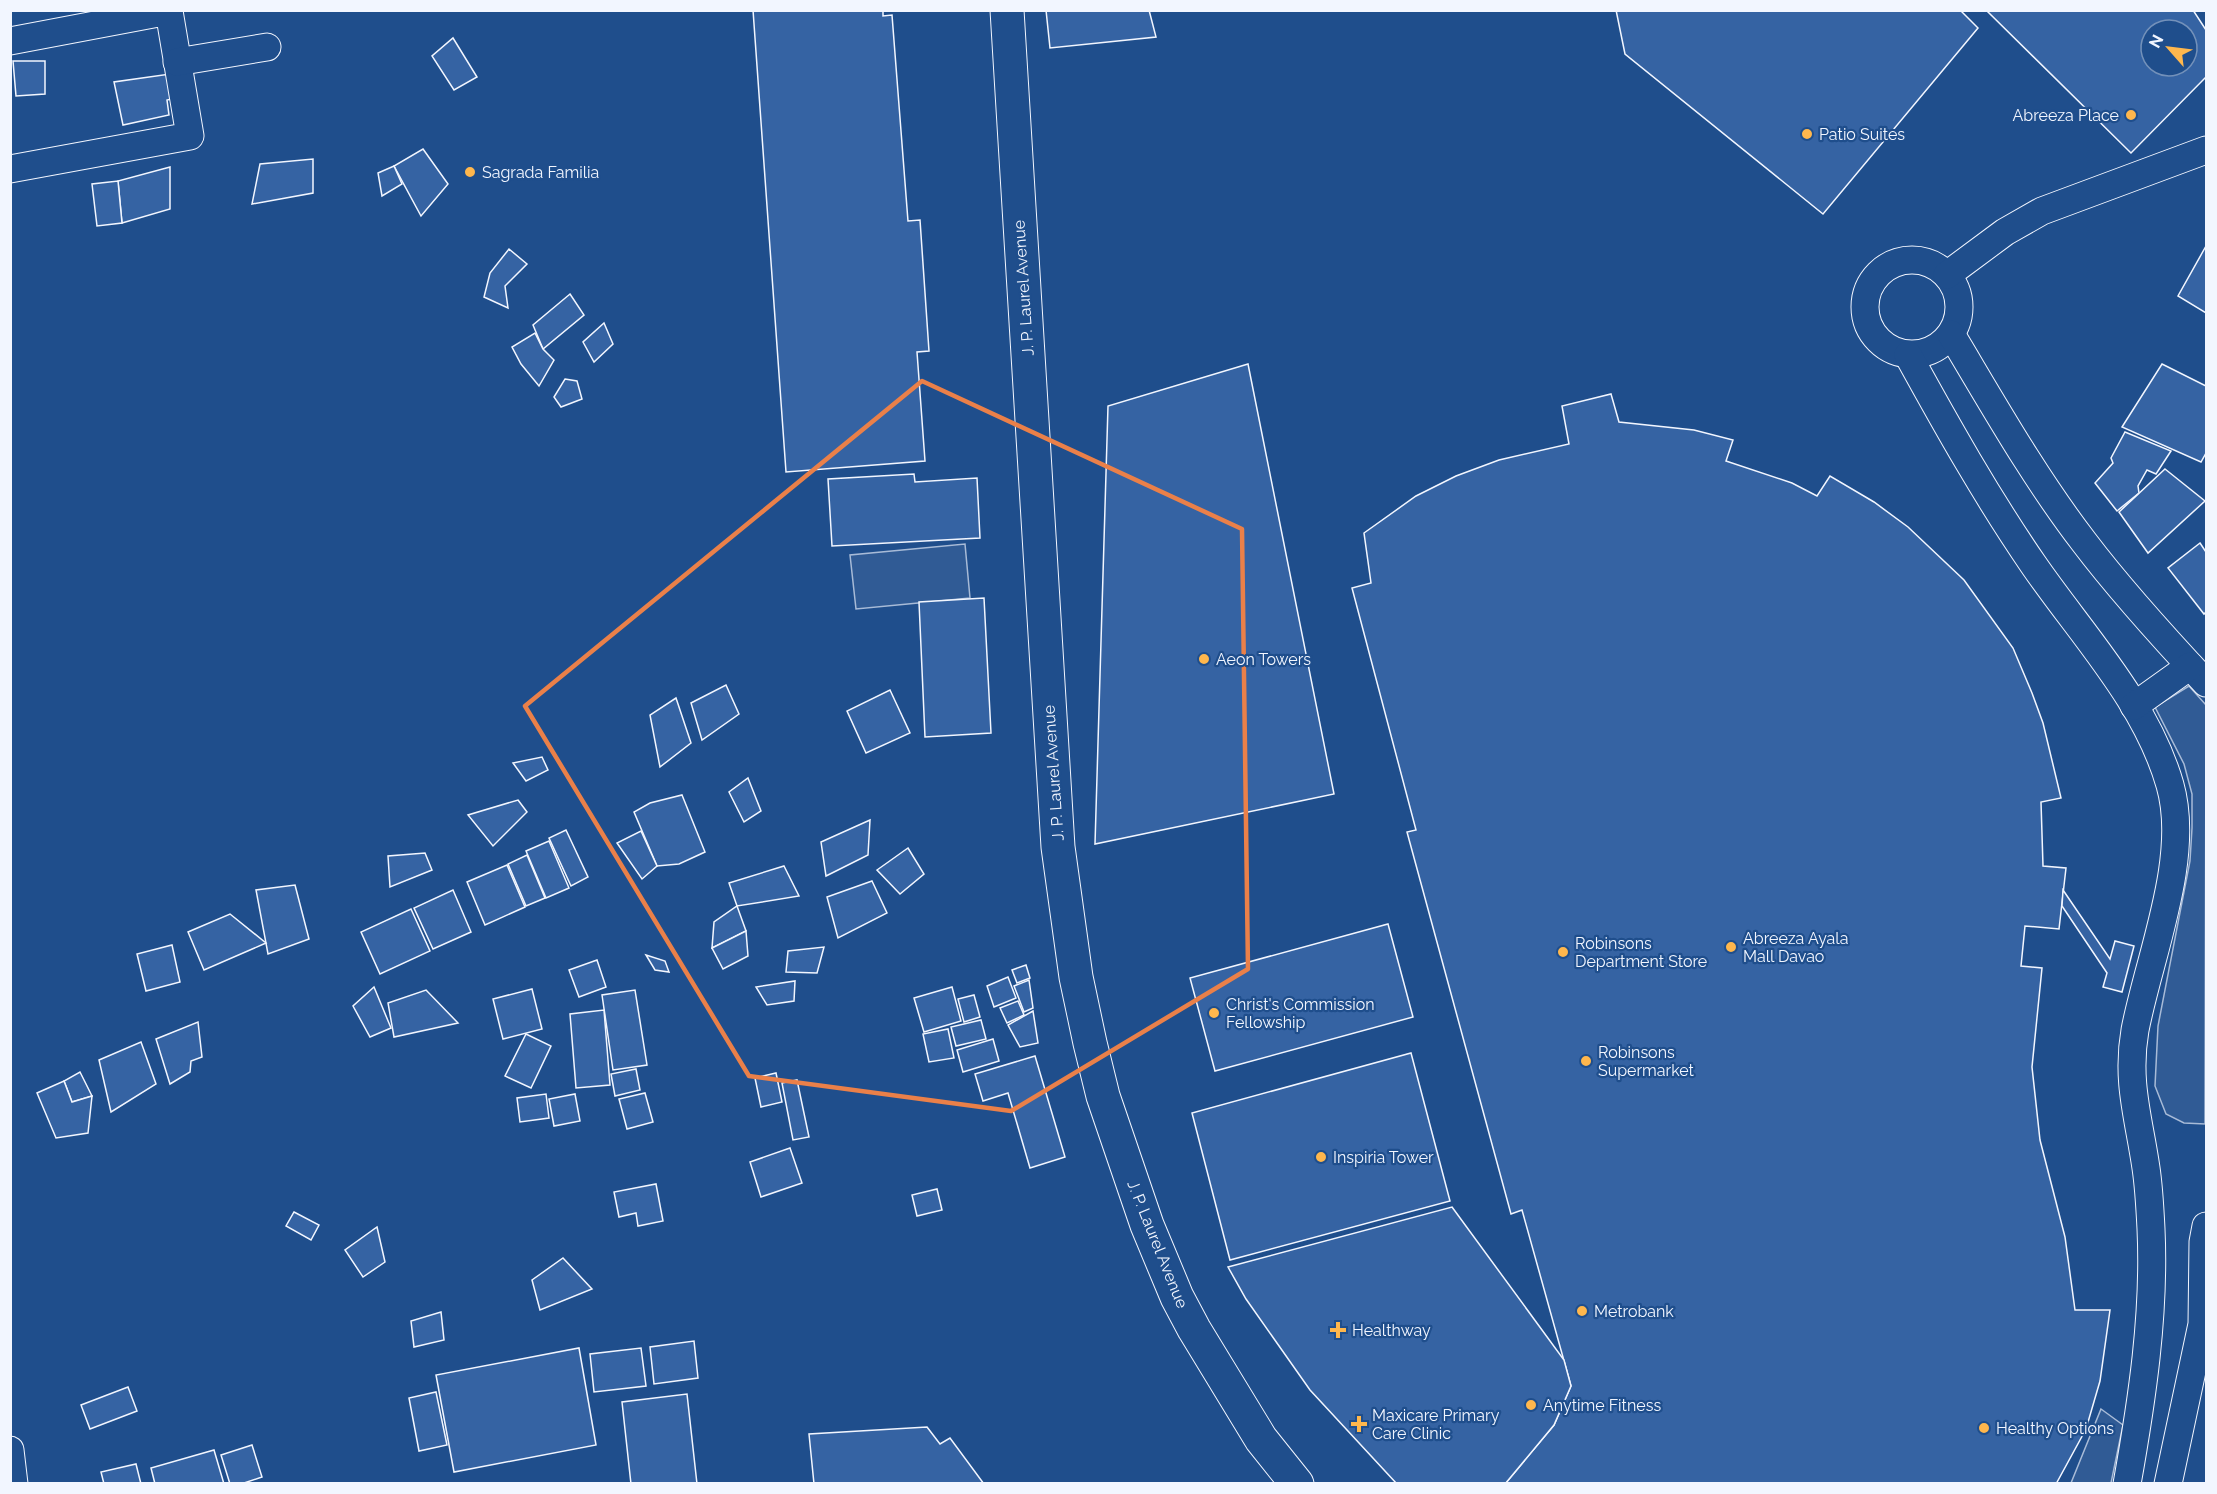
<svg xmlns="http://www.w3.org/2000/svg" width="2217" height="1494" viewBox="0 0 2217 1494" font-family="Raleway,sans-serif">
<style>
.built{fill:#305b95;stroke:#a8bbd7;stroke-width:1.5}
.building{fill:#3563a3;stroke:#f2f6ff;stroke-width:1.5;fill-rule:evenodd}
.lines{fill:none;stroke-linecap:round;stroke-linejoin:round}
.minor-casing{stroke:#f2f6ff;stroke-width:29}
.primary-casing{stroke:#f2f6ff;stroke-width:35}
.minor{stroke:#1f4e8c;stroke-width:27}
.primary{stroke:#1f4e8c;stroke-width:33}
.marked{fill:none;stroke:#ea8049;stroke-width:4.5;stroke-linejoin:round}
.poi-dot{fill:#ffb74d;stroke:#1f4e8c;stroke-width:2}
.labels{text-anchor:middle;stroke-width:4.5;stroke-linejoin:round;paint-order:stroke}
.poi-label{font-size:16px;fill:#f2f6ff;stroke:#1f4e8c;text-anchor:start}
.street-label{font-size:16px;fill:#f2f6ff;stroke:#1f4e8c}
</style>
<rect width="100%" height="100%" fill="#1f4e8c"/>
<g class="built">
<path d="M965,544L970,598L856,609L850,555Z"/>
<path d="M2189,686L2206,705L2205,1124L2184,1123L2166,1114L2155,1086L2158,1026L2190,861L2192,828V794L2184,764L2155,707Z"/>
<path d="M2101,1409L2123,1425L2111,1483H2071Z"/>
</g>
<g class="building">
<path d="M753,10H883V16L892,15L908,221L920,220L929,351L917,352L925,461L786,472Z"/>
<path d="M1046,10H1149L1156,37L1050,48Z"/>
<path d="M1616,10H1960L1978,28L1823,214L1625,54Z"/>
<path d="M1986,10H2193L2206,30V77L2131,153ZM2151,30H2187V66H2151Z"/>
<path d="M453,38L477,77L454,90L432,56Z"/>
<path d="M13,61H45V94L16,96Z"/>
<path d="M170,74L176,98L167,100L169,115L123,125L114,82Z"/>
<path d="M423,149L448,184L421,216L394,166Z"/>
<path d="M313,159V193L252,204L260,164Z"/>
<path d="M394,166L402,184L382,196L378,173Z"/>
<path d="M170,167V209L122,223L118,181Z"/>
<path d="M118,181L122,223L97,226L92,184Z"/>
<path d="M2206,246V313L2178,296Z"/>
<path d="M509,249L527,264L505,286L508,308L484,297L490,273Z"/>
<path d="M570,294L584,315L543,349L533,325Z"/>
<path d="M604,323L613,344L594,362L583,342Z"/>
<path d="M535,333L543,349L554,360L539,386L521,364L512,347Z"/>
<path d="M1248,364L1334,794L1095,844L1108,406Z"/>
<path d="M2162,364L2206,386V453L2201,462L2122,427Z"/>
<path d="M565,379L577,381L582,399L561,407L554,397Z"/>
<path d="M1611,394L1619,422L1694,430L1733,440L1726,461L1792,483L1817,496L1830,476L1874,502L1908,527L1964,580L2013,648L2032,693L2043,723L2061,798L2041,802L2043,866L2066,868L2059,929L2025,926L2021,966L2042,968L2032,1067L2040,1140L2065,1237L2075,1310H2110L2100,1381L2086,1429L2056,1484H1505L1554,1425L1571,1386L1522,1210L1511,1214L1407,832L1416,830L1352,588L1371,583L1364,533L1416,496L1456,476L1499,460L1569,444L1562,406Z"/>
<path d="M2125,432L2171,451L2156,474L2147,470L2138,486L2139,493L2117,511L2095,483L2113,463L2111,458Z"/>
<path d="M2165,469L2205,501L2148,553L2119,512Z"/>
<path d="M914,474L915,482L977,478L980,538L832,546L828,479Z"/>
<path d="M2200,543L2206,552V612L2204,614L2168,568Z"/>
<path d="M984,598L991,733L925,737L919,602Z"/>
<path d="M726,685L739,714L702,740L691,703Z"/>
<path d="M890,690L910,733L866,753L847,711Z"/>
<path d="M676,698L691,743L660,767L650,715Z"/>
<path d="M542,757L548,770L526,781L513,763Z"/>
<path d="M748,778L761,811L744,822L729,792Z"/>
<path d="M682,795L705,852L679,864L657,866L634,812L650,803Z"/>
<path d="M518,800L527,812L493,846L468,815Z"/>
<path d="M870,820L868,855L826,876L821,842Z"/>
<path d="M566,830L588,877L571,886L549,838Z"/>
<path d="M641,831L657,866L642,879L617,843Z"/>
<path d="M549,841L569,888L546,898L526,851Z"/>
<path d="M908,848L924,874L900,894L877,870Z"/>
<path d="M425,853L432,870L390,887L388,856Z"/>
<path d="M527,855L545,898L526,906L508,864Z"/>
<path d="M507,865L525,907L485,925L467,882Z"/>
<path d="M784,866L799,896L737,906L729,883Z"/>
<path d="M872,881L887,913L838,938L827,897Z"/>
<path d="M295,885L309,939L268,954L256,890Z"/>
<path d="M453,890L471,932L433,949L414,908Z"/>
<path d="M2063,890L2110,959L2115,941L2134,946L2122,992L2103,987L2107,973L2062,906Z"/>
<path d="M737,906L746,931L712,948L714,922Z"/>
<path d="M411,909L430,951L380,974L361,932Z"/>
<path d="M230,914L266,943L204,970L188,932Z"/>
<path d="M1388,924L1413,1017L1215,1071L1190,978Z"/>
<path d="M746,931L748,956L723,969L712,948Z"/>
<path d="M172,945L180,982L146,991L137,954Z"/>
<path d="M824,947L817,973L786,972L788,951Z"/>
<path d="M646,955L665,961L669,972L655,970Z"/>
<path d="M597,960L606,987L579,997L569,970Z"/>
<path d="M1026,965L1030,978L1017,983L1012,970Z"/>
<path d="M1008,977L1016,998L994,1007L987,986Z"/>
<path d="M1029,980L1033,1008L1024,1012L1014,986Z"/>
<path d="M795,981L794,1001L767,1005L756,987Z"/>
<path d="M374,987L391,1028L370,1037L353,1006Z"/>
<path d="M952,987L961,1021L924,1032L914,998Z"/>
<path d="M532,989L542,1029L503,1039L493,999Z"/>
<path d="M426,990L458,1023L394,1037L388,1003Z"/>
<path d="M635,990L647,1065L613,1070L602,995Z"/>
<path d="M974,995L980,1017L964,1022L958,999Z"/>
<path d="M1018,1001L1024,1015L1007,1023L1000,1008Z"/>
<path d="M604,1010L610,1085L576,1088L570,1014Z"/>
<path d="M1033,1011L1038,1043L1020,1047L1008,1025Z"/>
<path d="M981,1020L986,1039L956,1046L951,1027Z"/>
<path d="M198,1022L202,1057L191,1061L190,1072L170,1084L156,1039Z"/>
<path d="M948,1029L954,1058L929,1062L923,1034Z"/>
<path d="M526,1034L551,1046L531,1088L505,1076Z"/>
<path d="M993,1039L999,1061L963,1072L957,1050Z"/>
<path d="M141,1042L156,1084L111,1112L99,1060Z"/>
<path d="M1411,1053L1450,1201L1230,1260L1192,1113Z"/>
<path d="M1035,1056L1065,1157L1030,1168L1008,1093L983,1101L975,1074Z"/>
<path d="M636,1069L640,1090L615,1096L611,1074Z"/>
<path d="M80,1072L92,1096L72,1102L64,1081Z"/>
<path d="M776,1073L782,1102L761,1107L755,1078Z"/>
<path d="M797,1080L809,1137L793,1140L782,1083Z"/>
<path d="M64,1081L72,1102L92,1096L88,1133L56,1138L37,1093Z"/>
<path d="M645,1093L653,1122L627,1129L619,1099Z"/>
<path d="M546,1094L549,1118L520,1122L517,1098Z"/>
<path d="M575,1094L580,1121L554,1126L549,1099Z"/>
<path d="M790,1148L802,1183L761,1197L750,1162Z"/>
<path d="M656,1184L663,1221L638,1226L636,1213L619,1217L614,1192Z"/>
<path d="M937,1189L942,1210L917,1216L912,1195Z"/>
<path d="M1452,1207L1564,1360L1571,1386L1554,1425L1505,1484H1397L1310,1390L1246,1299L1228,1267Z"/>
<path d="M294,1212L319,1225L311,1240L286,1226Z"/>
<path d="M377,1227L385,1262L363,1277L345,1250Z"/>
<path d="M563,1258L592,1289L540,1310L532,1280Z"/>
<path d="M441,1312L444,1340L414,1347L411,1321Z"/>
<path d="M694,1341L698,1378L654,1384L650,1347Z"/>
<path d="M579,1348L596,1445L454,1472L436,1375Z"/>
<path d="M641,1348L646,1386L594,1392L590,1354Z"/>
<path d="M128,1387L137,1411L90,1429L81,1405Z"/>
<path d="M436,1392L447,1445L419,1451L409,1398Z"/>
<path d="M687,1394L697,1484H631L622,1402Z"/>
<path d="M927,1427L940,1444L950,1438L984,1484H814L809,1434Z"/>
<path d="M252,1445L262,1477L241,1484H230L221,1455Z"/>
<path d="M214,1450L224,1484H155L151,1468Z"/>
<path d="M136,1464L141,1484H104L101,1472Z"/>
</g>
<g class="lines">
<g class="minor-casing">
<g id="minor">
<path d="M10,41L169,11L190,136L10,169"/>
<path d="M177,62L267,47"/>
<circle cx="1912" cy="307" r="47"/>
<path d="M1947,275L2005,232L2042,211L2206,150"/>
<path d="M1951,334C1993,404 2034,477 2084,542C2121,591 2164,638 2206,683"/>
<path d="M1908,355C1947,426 1987,497 2033,564C2081,634 2146,701 2170,785C2191,858 2149,957 2135,1030C2126,1082 2139,1119 2146,1168C2149,1188 2150,1209 2151,1229C2155,1314 2142,1400 2127,1484"/>
<path d="M2134,706L2190,666"/>
<path d="M10,1450L14,1484"/>
<path d="M2168,1484L2202,1324L2203,1242L2206,1226"/>
</g>
</g>
<g class="primary-casing">
<path id="primary" d="M1007,10L1058,847L1076,977L1090,1043L1103,1096L1147,1225L1177,1297L1194,1329L1261,1439L1297,1484"/>
</g>
<use href="#minor" class="minor"/>
<use href="#primary" class="primary"/>
</g>
<path class="marked" d="M922,381L1242,529L1248,969L1011,1111L749,1076L525,706Z"/>
<g class="poi-dot">
<circle cx="2131" cy="115" r="6"/>
<circle cx="1807" cy="134" r="6"/>
<circle cx="470" cy="172" r="6"/>
<circle cx="1204" cy="659" r="6"/>
<circle cx="1731" cy="947" r="6"/>
<circle cx="1563" cy="952" r="6"/>
<circle cx="1214" cy="1013" r="6"/>
<circle cx="1586" cy="1061" r="6"/>
<circle cx="1321" cy="1157" r="6"/>
<circle cx="1582" cy="1311" r="6"/>
<path d="M1335 1321h6v6h6v6h-6v6h-6v-6h-6v-6h6z"/>
<circle cx="1531" cy="1405" r="6"/>
<path d="M1356 1415h6v6h6v6h-6v6h-6v-6h-6v-6h6z"/>
<circle cx="1984" cy="1428" r="6"/>
</g>
<g class="labels">
<g class="poi-label">
<text x="2119" y="121" text-anchor="end">Abreeza Place</text>
<text x="1819" y="140">Patio Suites</text>
<text x="482" y="178">Sagrada Familia</text>
<text x="1216" y="665">Aeon Towers</text>
<text x="1743" y="944">Abreeza Ayala<tspan x="1743" dy="18">Mall Davao</tspan></text>
<text x="1575" y="949">Robinsons<tspan x="1575" dy="18">Department Store</tspan></text>
<text x="1226" y="1010">Christ's Commission<tspan x="1226" dy="18">Fellowship</tspan></text>
<text x="1598" y="1058">Robinsons<tspan x="1598" dy="18">Supermarket</tspan></text>
<text x="1333" y="1163">Inspiria Tower</text>
<text x="1594" y="1317">Metrobank</text>
<text x="1352" y="1336">Healthway</text>
<text x="1543" y="1411">Anytime Fitness</text>
<text x="1372" y="1421">Maxicare Primary<tspan x="1372" dy="18">Care Clinic</tspan></text>
<text x="1996" y="1434">Healthy Options</text>
</g>
<g class="street-label">
<text transform="translate(1023 288) rotate(-94)" y="6">J. P. Laurel Avenue</text>
<text transform="translate(1053 773) rotate(-94)" y="6">J. P. Laurel Avenue</text>
<text transform="translate(1158 1244) rotate(68)" y="6">J. P. Laurel Avenue</text>
</g>
</g>
<rect width="2217" height="1494" fill="none" stroke="#f2f6ff" stroke-width="24"/>
<g transform="translate(2169 48) rotate(298)"><circle r="28" fill="#1f4e8c" stroke="#7391ba" stroke-width="1.5"/>
<path d="M0-4.5L10 22L0 15L-10 22Z" fill="#ffb74d"/>
<text y="-9" font-size="16" font-weight="bold" text-anchor="middle" fill="#f2f6ff">N</text>
</g>
</svg>
